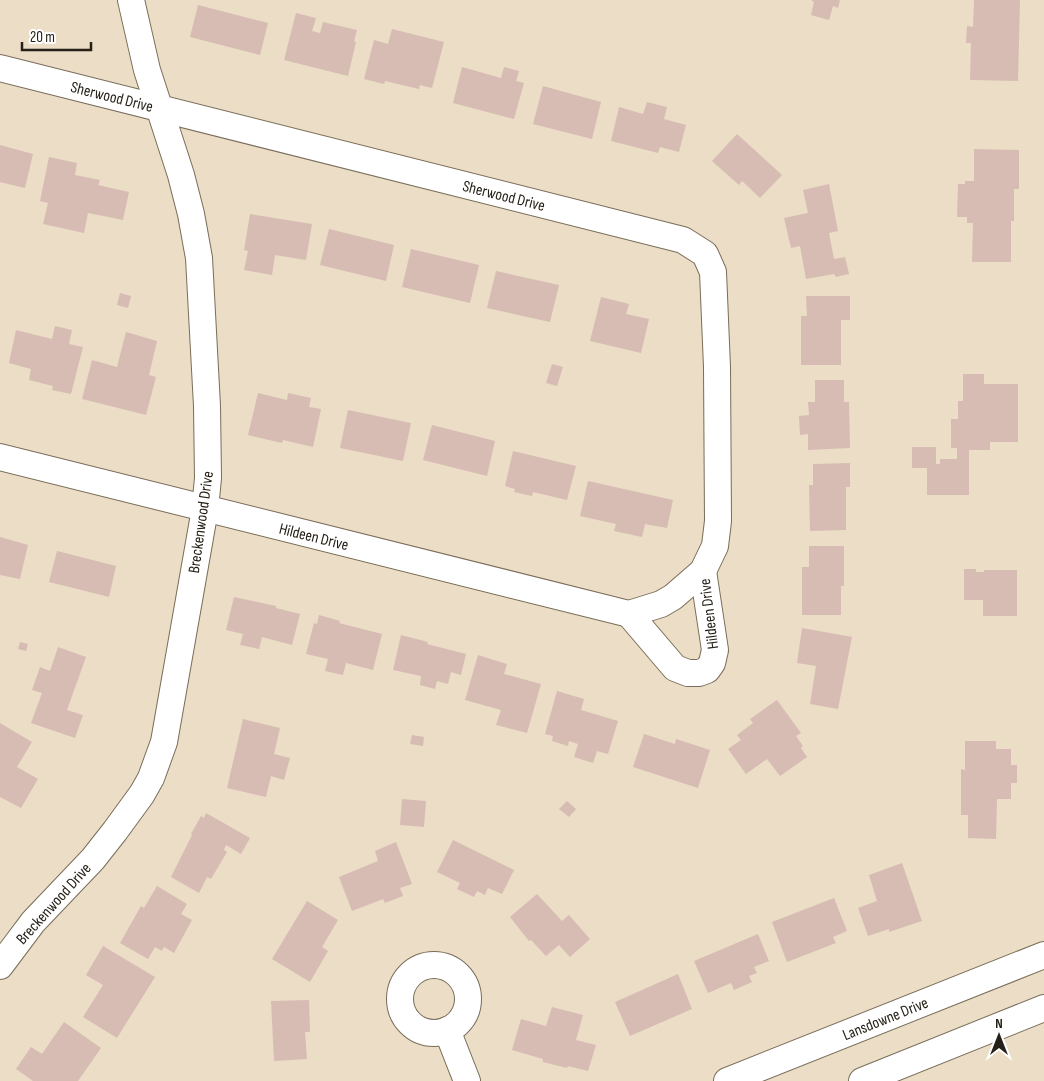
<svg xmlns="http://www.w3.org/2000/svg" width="1044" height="1081" viewBox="0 0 1044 1081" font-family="'Sofia Sans Condensed',sans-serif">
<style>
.building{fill:#d7bcb3}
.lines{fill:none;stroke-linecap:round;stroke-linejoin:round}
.minor-casing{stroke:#796d59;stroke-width:28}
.minor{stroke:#fff;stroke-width:26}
.labels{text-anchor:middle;stroke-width:4.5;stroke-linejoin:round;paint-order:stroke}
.street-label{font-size:16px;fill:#262118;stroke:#fff}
</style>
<rect width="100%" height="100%" fill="#ebddc6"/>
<g class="building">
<path d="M811,0H840L838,8L833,6L829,20L811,15L814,2Z"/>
<path d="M974,0H1020L1018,81L970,80L971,43H966L967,26L973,27Z"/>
<path d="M198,5L268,23L260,55L190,37Z"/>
<path d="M296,13L316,18L312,31L320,33L323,22L357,30L354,41L356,42L348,76L284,60Z"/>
<path d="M392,29L444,42L432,88L420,85L419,89L385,81L384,84L364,79L374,40L388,44Z"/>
<path d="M462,67L501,78L504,67L519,71L516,81L524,83L514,119L453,103Z"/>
<path d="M543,86L601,102L592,139L533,124Z"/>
<path d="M647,102L667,107L664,119L686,125L679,152L660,147L658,153L611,141L619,107L643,114Z"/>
<path d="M737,134L782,175L760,198L742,181L739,185L712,161Z"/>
<path d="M0,145L33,154L25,188L0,182Z"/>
<path d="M974,149L1019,150V189H1014V221H1011V262H972L973,223H967V217H957L958,184H965V181H974Z"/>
<path d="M49,157L77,163L75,175L100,180L98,185L129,192L123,220L88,213L84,233L43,224L48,203L40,201Z"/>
<path d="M829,184L838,231L829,233L834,259L845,257L849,274L836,277L834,274L806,279L800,246L791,248L784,218L808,213L803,190Z"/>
<path d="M250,214L312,224L306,260L275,255L272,275L244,270L248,251L244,250Z"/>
<path d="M329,229L394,245L386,281L320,265Z"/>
<path d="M411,249L479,265L470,303L402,287Z"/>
<path d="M496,271L559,285L550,322L487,308Z"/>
<path d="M120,293L131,296L128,308L117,305Z"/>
<path d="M806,296H850V320H841V365H801V316H807Z"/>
<path d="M601,297L629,304L626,314L649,319L641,353L590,341Z"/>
<path d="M55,326L72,330L69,344L83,347L71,394L52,390L53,386L29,380L31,369L9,363L16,330L52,339Z"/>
<path d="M126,332L157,341L149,375L156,377L146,415L82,399L92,360L117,367Z"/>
<path d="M552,364L563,367L557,386L546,383Z"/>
<path d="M963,374H984V384H1018V442H990V450H969V495H927V468H912V447H936V464H940V459H957V448H951V419H958V401H963Z"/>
<path d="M815,380H844V402H849L850,448L808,450V434L800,435L799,416L809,415L808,402H815Z"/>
<path d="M258,393L287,400L288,393L311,398L309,407L321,409L313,447L283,440L282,443L248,435Z"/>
<path d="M348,410L411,423L403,461L340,448Z"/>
<path d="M432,425L495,441L487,476L423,460Z"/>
<path d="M513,451L576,466L567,500L533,492L532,496L514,492L515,489L505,486Z"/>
<path d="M850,463V487H846V530L810,531L809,485H813V464Z"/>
<path d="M588,481L673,500L667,528L645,524L642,537L614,531L616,524L580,516Z"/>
<path d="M0,537L28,545L20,579L0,575Z"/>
<path d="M809,546H844V586H841V615H802V567H809Z"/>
<path d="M57,551L116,566L109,597L49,582Z"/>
<path d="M964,569H976V572H984V570H1017V616H983V600H964Z"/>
<path d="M234,597L276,606V608L300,614L292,645L262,637L259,649L240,645L243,634L226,630Z"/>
<path d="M319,615L340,621L339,623L382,634L373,670L346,663L343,675L325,671L328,659L306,654L314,623L317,624Z"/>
<path d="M802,628L852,637L838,709L810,704L816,666L797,663Z"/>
<path d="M401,635L428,642L427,644L466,654L461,675L451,672L448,684L437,681L435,689L420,685L421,676L393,670Z"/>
<path d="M20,642L28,644L26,651L18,649Z"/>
<path d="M58,647L86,657L67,710L83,715L75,738L31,723L42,693L32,690L40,667L50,671Z"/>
<path d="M478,655L507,664L504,674L541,684L527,733L496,725L501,710L465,700Z"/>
<path d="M557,691L584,699L581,710L618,721L608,754L597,751L593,763L574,757L578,744L569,741L568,746L552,741L553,736L545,734Z"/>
<path d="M777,700L801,733L796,736L803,746L801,748L807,757L780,776L767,759L746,774L728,749L741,740L737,735L753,723L750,719Z"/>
<path d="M243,719L280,728L274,754L290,758L284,780L271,776L266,797L227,788Z"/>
<path d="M0,723L32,742L17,767L38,779L21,808L0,797Z"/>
<path d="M644,734L675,744L676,739L710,750L698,788L633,767Z"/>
<path d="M412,735L424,737L423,746L410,744Z"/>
<path d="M965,741H996V749H1011V765H1017V783H1011V799H997L996,839L968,838V815H961V769L965,770Z"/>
<path d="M402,799L426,801L424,827L400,825Z"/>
<path d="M567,801L576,809L569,817L559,809Z"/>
<path d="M206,813L250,838L241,854L226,845L224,850L227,852L211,879L207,877L199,893L171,877L192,835L191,834L201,816L204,818Z"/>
<path d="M453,840L514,870L502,894L488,888L485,895L477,891L474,897L457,889L460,883L437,872Z"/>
<path d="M396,842L412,884L400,888L403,896L385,903L383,899L352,911L339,877L378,861L375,851Z"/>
<path d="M902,863L922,921L889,932V929L868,936L858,908L877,901L869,875Z"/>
<path d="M157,886L187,904L181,914L192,920L174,953L164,947L162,951L155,947L148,959L120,943L141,906L144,908Z"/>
<path d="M537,894L562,921L569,915L590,939L570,957L559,945L546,956L531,940L529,941L510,917Z"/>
<path d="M834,898L847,931L833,937L836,943L787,962L772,922Z"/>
<path d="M307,901L338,920L322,947L328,951L310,982L272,959Z"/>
<path d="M758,934L769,961L754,967L757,973L749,976L752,982L734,990L731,983L708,993L694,961Z"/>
<path d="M103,946L155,977L117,1038L83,1017L103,985L86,975Z"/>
<path d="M678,974L692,1009L630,1036L615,1002Z"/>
<path d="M309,1000L310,1032H305L307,1059L274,1061L271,1001Z"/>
<path d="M552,1007L583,1015L576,1040L596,1045L588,1071L568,1066L567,1068L543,1062V1059L512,1050L521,1019L546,1026Z"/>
<path d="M64,1022L101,1048L78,1081H33L16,1069L31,1047L42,1054Z"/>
</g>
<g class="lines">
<g class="minor-casing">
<g id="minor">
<path d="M0,68L683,240L705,254L713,272L717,367L718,521L715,546L703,571L673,597L661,604L629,614L0,457"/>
<path d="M629,614L675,668L688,673H699L707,670L712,663L715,650L703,571"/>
<circle cx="434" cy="999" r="34"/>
<path d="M0,966L33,922L93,859L115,831L142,794L151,778L164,742L205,509L208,478L207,406L199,258L191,214L181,175L147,70L131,0"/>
<path d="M447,1030L467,1081"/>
<path d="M727,1081L1044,955"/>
<path d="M862,1081L1044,1008"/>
</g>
</g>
<use href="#minor" class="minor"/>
</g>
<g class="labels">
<g class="street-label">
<text transform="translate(112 96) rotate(14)" y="6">Sherwood Drive</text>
<text transform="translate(504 195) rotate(14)" y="6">Sherwood Drive</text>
<text transform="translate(200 522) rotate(-82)" y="6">Breckenwood Drive</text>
<text transform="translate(314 536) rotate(14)" y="6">Hildeen Drive</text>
<text transform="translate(708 614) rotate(-97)" y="6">Hildeen Drive</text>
<text transform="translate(53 903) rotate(-48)" y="6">Breckenwood Drive</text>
<text transform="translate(885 1018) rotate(-22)" y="6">Lansdowne Drive</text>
</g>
</g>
<g transform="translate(999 1036)" stroke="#ffffff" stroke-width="4" paint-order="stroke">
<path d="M0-4L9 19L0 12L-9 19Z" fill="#262118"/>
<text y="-8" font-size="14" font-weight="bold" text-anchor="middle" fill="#262118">N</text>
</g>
<path d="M22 42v8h69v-8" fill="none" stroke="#262118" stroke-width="2.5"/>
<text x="30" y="42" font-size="15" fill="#262118" stroke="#ffffff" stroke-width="4" paint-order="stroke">20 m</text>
</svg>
